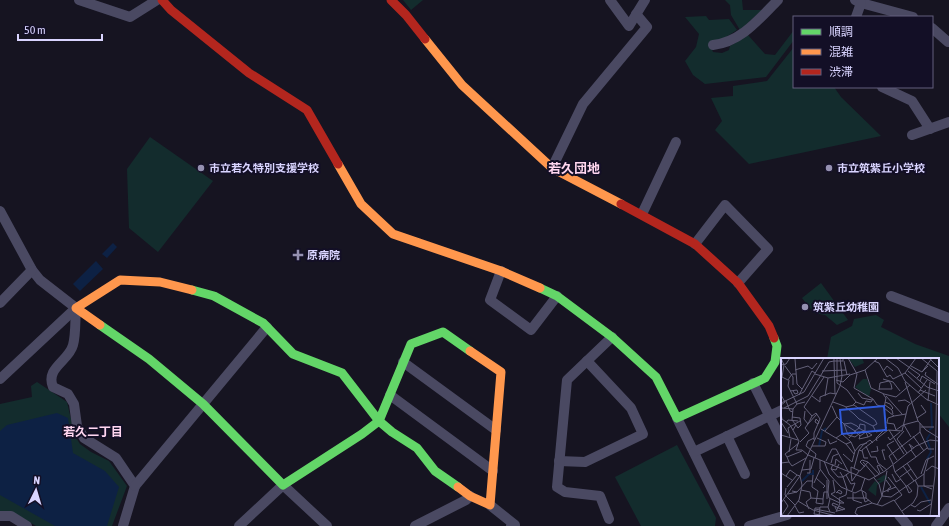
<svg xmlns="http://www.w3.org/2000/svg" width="949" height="526" viewBox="0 0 949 526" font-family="'Asap Condensed','Noto Sans JP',sans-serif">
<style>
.green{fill:#132c2d}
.water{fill:#0d2144}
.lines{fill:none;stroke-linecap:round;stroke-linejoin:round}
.street{stroke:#4a4962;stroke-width:10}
.fast{stroke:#63d668;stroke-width:9}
.slow{stroke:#ff974d;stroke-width:9}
.jam{stroke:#b3261e;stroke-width:9}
.poi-dot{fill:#9591b1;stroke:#130f26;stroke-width:1.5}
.labels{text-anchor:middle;stroke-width:4;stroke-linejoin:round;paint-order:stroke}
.poi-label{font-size:11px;font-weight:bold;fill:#d9d4ff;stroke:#130f26;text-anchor:start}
.neighbourhood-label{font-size:12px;font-weight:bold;fill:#ffd6f0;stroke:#130f26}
.quarter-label{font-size:13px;font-weight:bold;fill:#ffd6f0;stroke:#130f26}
.inset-river{fill:none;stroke:#0d2144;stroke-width:2}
.inset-road{fill:none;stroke:#64617a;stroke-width:1}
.view{fill:#305bdc;fill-opacity:0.15;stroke:#305bdc;stroke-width:2}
.inset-edge{fill:none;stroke:#d9d4ff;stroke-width:2}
</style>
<rect width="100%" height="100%" fill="#161421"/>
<g class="green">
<path d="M403,0H423L411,10Z"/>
<path d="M725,0H742L743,10H762L740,30L731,15L730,5Z"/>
<path d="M706,16L709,20L729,19L737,30L720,41L710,44L713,52L722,53L729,50L730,46L748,35L765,54L775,55L794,30V40L766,77L705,84L693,75L685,61L696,47L699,34L685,17Z"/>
<path d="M794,47V87H834L841,97L881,136L749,164L715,130L722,121L711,98L733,96V86L767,81Z"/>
<path d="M150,137L213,181L158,252L129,228L127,169Z"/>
<path d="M821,283L848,320L837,325L825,315L814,313L802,298Z"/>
<path d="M876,315L884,320L881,327L915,344L949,356V427L938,413V359H827L831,337L852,326L854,319Z"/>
<path d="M37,382L67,402L75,436L80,444L91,452L109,461L127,486L112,526H36L11,511H0V404L32,397L31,386Z"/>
<path d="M677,445L716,518L715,526H641L615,477Z"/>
</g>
<g class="water">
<path d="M113,243L117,247L107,258L102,254Z"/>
<path d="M96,261L103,269L80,291L73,284Z"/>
<path d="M57,413L68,418L73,453L105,471L119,487L107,526H55L0,495V431L7,425Z"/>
</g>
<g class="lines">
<g class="street">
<path d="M79,0L130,17L157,0"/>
<path d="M610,0L629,26L645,0"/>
<path d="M855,0L861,3L913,17"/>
<path d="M856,17L861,3"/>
<path d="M932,28L948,42"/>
<path d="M713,45C741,42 759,19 778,0"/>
<path d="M882,87L912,101L930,129"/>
<path d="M912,135L949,122"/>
<path d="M552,168L583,104L647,27L636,14"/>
<path d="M0,211L32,270L40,280L76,308C75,320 76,334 73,345C69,361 45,368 53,387L68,394L74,404L77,426L84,438L116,458L135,486L123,526"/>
<path d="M642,214L676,142"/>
<path d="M695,244L725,205L768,249L738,283"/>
<path d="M501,271L490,300L531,330L557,296"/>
<path d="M891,296L949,318"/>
<path d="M0,303L32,270"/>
<path d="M403,362L496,430"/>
<path d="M0,379L76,308"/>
<path d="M753,383L782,441"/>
<path d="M390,395L493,471"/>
<path d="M677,418L730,526"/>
<path d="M727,436L745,474"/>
<path d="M694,452L782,410"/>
<path d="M559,461L585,462L643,434L631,408L587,361"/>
<path d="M135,486L267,327"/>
<path d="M490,505L515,525L511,526"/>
<path d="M899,515L908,526"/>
<path d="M0,516H11L27,526"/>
<path d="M609,519L600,496L565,492L557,487L567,380L612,337"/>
<path d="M239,526L283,485L327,526"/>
<path d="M415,526L466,500L470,496"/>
<path d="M749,526L787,515"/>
<path d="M936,526L949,508"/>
</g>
<g class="fast">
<path d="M540,288L557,296L612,337L656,377L677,418L765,378L775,362L777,346L774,338"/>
<path d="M192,290L214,296L263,323L293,354L342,373L379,421L392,432L417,448L435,471L458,487"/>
<path d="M100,325L149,359L203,404L283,485L362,434L379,421"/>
<path d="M379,421L411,344L443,332L470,351"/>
</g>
<g class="slow">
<path d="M425,39L462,85L552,168L621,204"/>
<path d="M338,164L361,204L393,234L501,271L540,288"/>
<path d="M100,325L76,308L120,280L160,282L192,290"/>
<path d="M458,487L470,496L490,505L501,372L470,351"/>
</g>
<g class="jam">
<path d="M162,0L171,10L249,73L307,110L338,164"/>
<path d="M391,0L406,15L425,39"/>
<path d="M621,204L695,244L738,283L769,326L774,338"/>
</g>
</g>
<g class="poi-dot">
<circle cx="201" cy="168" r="4"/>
<circle cx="829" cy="168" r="4"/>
<path d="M296 249h4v4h4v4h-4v4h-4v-4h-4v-4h4z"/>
<circle cx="805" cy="307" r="4"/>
</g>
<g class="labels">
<g class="poi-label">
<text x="209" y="172">市立若久特別支援学校</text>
<text x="837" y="172">市立筑紫丘小学校</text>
<text x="307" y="259">原病院</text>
<text x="813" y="311">筑紫丘幼稚園</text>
</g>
<g class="neighbourhood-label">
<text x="93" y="436">若久二丁目</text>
</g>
<g class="quarter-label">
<text x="574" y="173">若久団地</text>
</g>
</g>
<g transform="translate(781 358)">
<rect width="158" height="158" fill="#161421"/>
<path d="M67,0H81L83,5L74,9ZM82,21H86L90,31L88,39L74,29ZM103,117L106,118V121L96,127L95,138L87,132L94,123L96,125L100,122H95Z" fill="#132c2d"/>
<path class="inset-river" d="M148,72L151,70L150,45M38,88L41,73L45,70M146,101L150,94L146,81L149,76M21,123L28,116H32V112M140,129L149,145"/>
<path class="inset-road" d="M0,0L3,7L1,19L7,22L11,16H15M53,0V3H62V0M56,0V25L66,32L75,44M67,0L76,16L73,30L92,41L90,44L85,43L83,47L75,44L72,47M104,0L117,10L124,23L132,30L145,41L158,47M115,0L139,17L136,20M140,0L156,13L154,117L149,158M148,0L158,10M14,1L16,26L21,31M63,3L66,17M93,3L98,5L106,19L109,17L112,21L124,15L135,0M0,7L5,6L9,0M4,8L12,19V27M130,8L141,14M147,8L141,14L151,0M14,12L27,8L31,11L36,5M84,12L90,30L103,36L115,39L129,27M103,12L106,8L112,13M41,13L65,12M127,13L146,29L158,33M145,14L144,17L158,27M124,15L140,30M34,16L47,20L69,16M102,21L112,24L119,33M8,22L7,28L16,46L24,44M55,22L62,24L69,17L84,12L97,0M139,23L141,18L154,26M124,24L137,63L145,72L158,80M98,31H111L110,26M98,32L99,25L108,23L110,26M139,32L154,38M9,33L16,32L17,35L14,36L12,33M77,35L81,40L91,42M137,35L146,22M102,36L105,40L103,50L113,58L125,56M0,37L4,44L0,47M18,37L31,13L34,15M31,38L39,44V39L49,35L55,36M44,38L47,20M105,38L121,56M92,41L96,47L103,49M5,43L9,53L12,54M117,43L124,42L129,45M147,43L149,24M52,44L63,48L65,49L66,51H67L73,56L78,61L92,68L96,66L94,62L73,47L65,49M104,44L109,46L112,50L110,52M0,45L23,34L43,0M104,47L111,52L112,56M51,48L56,59L63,66L67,77L74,79L82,73M1,50L12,51L16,46M3,50L27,38L48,4L53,3L54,36M24,53L23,61L27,66L31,58M0,55L1,61L9,67L18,83L15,92H21L27,97L88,122L104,113L135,88L149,82L158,83M113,58L107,60L106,65L113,66L115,72L122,67L137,63M11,59L19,60L20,67L17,70L15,67M136,60L145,54L140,47M0,64L7,75M38,64L35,61L34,64L37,66L38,64M5,65L7,62L17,63M26,67L36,56M123,67L130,79M92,68L95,74L103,72M140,69H153M78,70L74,73L63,66L70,65L76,68L78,70L81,72L84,73V67L79,66L78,70M40,71L65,86L73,96M12,72L15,67L11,62L12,51M108,72L123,96M44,73L56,59M123,73L116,81L126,95M85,74L87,79L91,77L86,74M139,74L147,91H153M0,77L17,82M79,78L78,81L87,79M132,78L143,93M107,79L109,82L119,74M9,80L7,70L19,63M33,80L27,83L25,88L35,96L34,100M55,80L61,76L70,84M68,80L74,73L79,78L85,74M47,81L49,86L56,83M33,82V75L39,61L35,55L31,58L23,49L43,19M96,83L95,80L106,69M113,83L106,87L116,102M19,84L28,75L24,70L27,66M65,86L70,84L74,93M31,88H44L45,84L36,80M85,88L90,99H95L97,105L106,112M131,91L128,86L133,90M81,93L78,92L82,87L89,82L92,85M8,94L10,81M90,94L97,93L96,88M62,96L71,104L74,93L79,87L86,85M6,99L4,96L18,85M135,99L146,90M87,100H83L81,92L107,72L121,73L127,48L145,32M39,102V111L48,123L47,134M104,102L101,92H104M43,103L48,116L60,129L74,135L80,132M45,103L51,91H55L67,113M8,104L6,99L21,93M82,104L95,119M0,105L8,104L11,108L25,100M50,105L52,98L57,96M126,105L136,120M52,106L50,111L55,112L58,106M112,106L108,98L139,74V65M54,107L55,101L61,106M112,107L114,114L135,99L130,92M122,108L133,123M84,109L79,104L81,102L87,104M73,110L78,92M50,111L57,119H62L59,114M21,112L30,111L33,100M106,113L101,138L110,139L143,116L147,101L153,98M145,113L151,108L158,111M70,114V109L79,113L87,104L98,116M70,114L71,123L78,113M114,114L125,128M0,115L11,122M26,115H29V102M99,115L96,108L98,107L102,113M111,116L115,124L120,121M140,116L145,102L148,100M143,116V128L151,131M32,117L31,129L37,133L35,145L42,146V141M65,117L70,126L74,125L71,133M5,118L9,112L16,117M107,119L118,133M119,119L130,111M35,120L44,128L42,130M84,120L80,132L85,135V140L91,145L101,148L113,142L124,158M93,120L98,126L101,138L96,147M52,122L54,134L50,136L63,145H59L55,154M105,122L110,129L107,131V134M33,125L39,112M125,128L128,135L131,133L126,127M137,128H152M6,129L16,117L19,118M5,130L4,137L14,147M20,132L29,134L30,140L42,141L43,134H47L48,140L59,145L58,140L65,137L66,131L62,119L69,114M81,133L84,144L88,142M16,134L26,123H31M102,134L115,129M55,135L58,132L61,134L60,136L56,134M72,135V142L81,145M7,136L16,134L11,133M66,140H85M46,141V122M17,143L32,152L55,158M113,143L121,137L118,133M0,145L19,118M57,147L52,145L51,147L62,152M130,147L134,149L140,144L150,142M14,148L18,155L23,154M54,149L56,153L64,151L58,148M39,150H34L33,156L47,158M28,151L25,144L30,140M34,151L54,155M136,152L139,153L150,146M121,153L132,145L136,138L137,128L134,122M49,154L47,149L49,141M1,157L7,148L3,142M6,158L18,142L21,127L19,118L23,105L59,28L61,18L59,0M38,158L39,149H47M78,158L74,155L76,150L91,145"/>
<path class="view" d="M103,48L105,72L61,76L59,52Z"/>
<rect width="158" height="158" class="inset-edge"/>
</g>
<rect x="793" y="16" width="140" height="72" fill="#130f26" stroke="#625e7d"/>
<rect x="801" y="29" width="20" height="6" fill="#63d668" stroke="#625e7d"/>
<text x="829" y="36" font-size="12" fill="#d9d4ff">順調</text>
<rect x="801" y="49" width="20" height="6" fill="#ff974d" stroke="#625e7d"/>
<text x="829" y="56" font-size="12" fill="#d9d4ff">混雑</text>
<rect x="801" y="69" width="20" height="6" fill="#b3261e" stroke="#625e7d"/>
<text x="829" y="76" font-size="12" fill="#d9d4ff">渋滞</text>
<g transform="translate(36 490) rotate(5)" stroke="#130f26" stroke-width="3" paint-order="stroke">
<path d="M0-3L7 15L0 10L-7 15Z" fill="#d9d4ff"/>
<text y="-6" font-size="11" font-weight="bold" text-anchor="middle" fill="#d9d4ff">N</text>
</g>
<path d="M18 34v6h84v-6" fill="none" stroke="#d9d4ff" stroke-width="2"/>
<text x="24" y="34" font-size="12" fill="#d9d4ff" stroke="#130f26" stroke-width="3" paint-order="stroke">50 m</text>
</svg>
